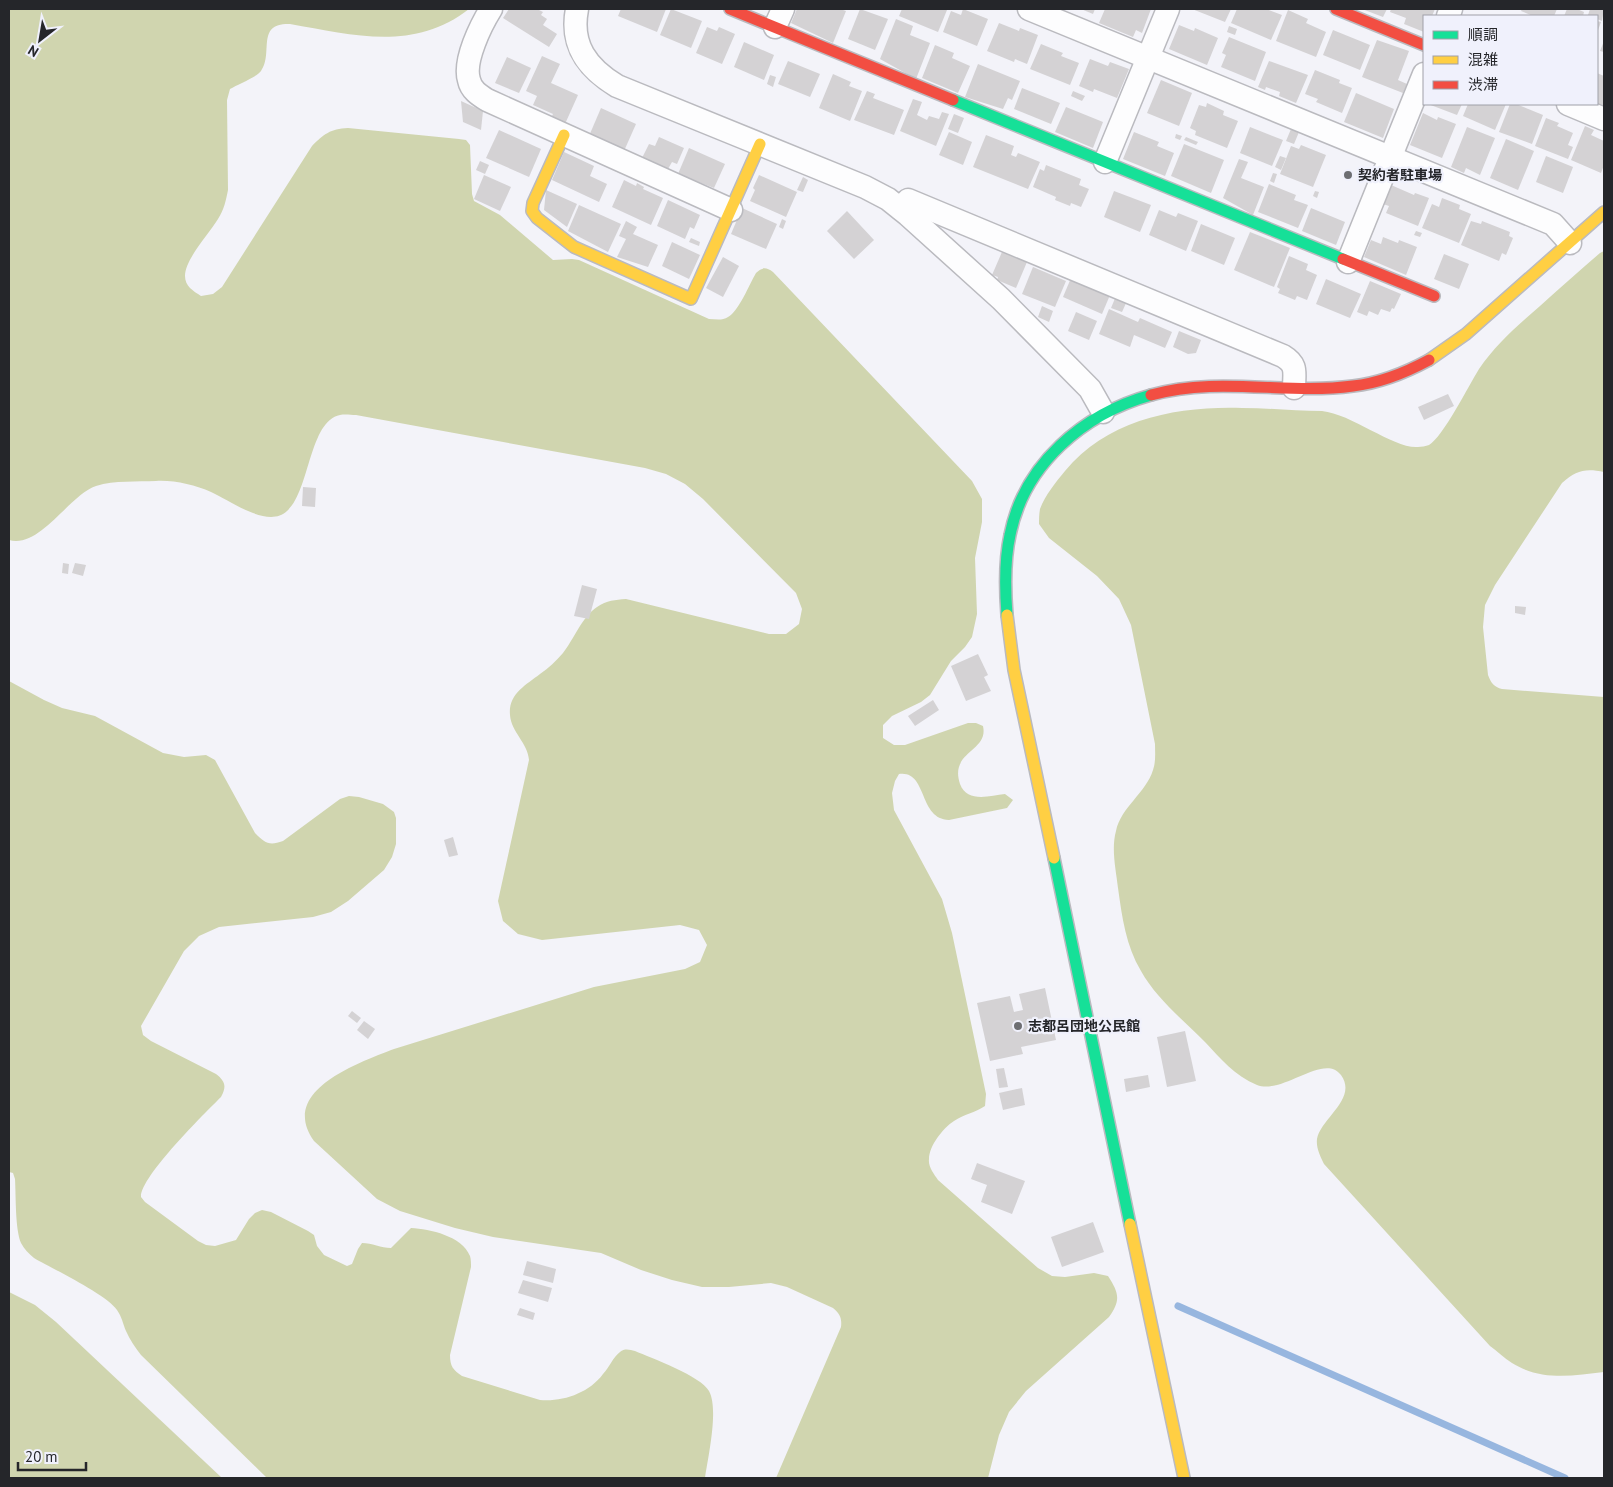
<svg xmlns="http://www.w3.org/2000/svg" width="1613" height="1487" viewBox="0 0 1613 1487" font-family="'PT Sans','Noto Sans JP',sans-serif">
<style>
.forest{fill:#d0d5af}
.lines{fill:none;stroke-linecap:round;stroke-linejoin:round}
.stream{stroke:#97b6df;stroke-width:7}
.building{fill:#d4d2d4}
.street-casing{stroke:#bababf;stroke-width:25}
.fast-casing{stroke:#bababf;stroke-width:14}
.slow-casing{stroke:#bababf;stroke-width:14}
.jam-casing{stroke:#bababf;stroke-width:14}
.street{stroke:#fdfdfe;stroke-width:22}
.fast{stroke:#16e098;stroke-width:11}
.slow{stroke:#ffcf43;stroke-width:11}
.jam{stroke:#f24e42;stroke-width:11}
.poi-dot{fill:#6d6e72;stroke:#f0f1fc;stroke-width:2}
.labels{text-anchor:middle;stroke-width:4.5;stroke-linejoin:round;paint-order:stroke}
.poi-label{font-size:14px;font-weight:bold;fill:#25262a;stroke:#f0f1fc;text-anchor:start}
</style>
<rect width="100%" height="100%" fill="#f3f3f9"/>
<g class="forest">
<path d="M9,9H469C414,52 353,35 290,24C255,23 274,53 261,71C257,77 238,84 230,89L227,100L228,190C226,200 224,210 218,219C209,234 185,259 185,276C185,286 193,291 201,296L213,294L222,287L312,146C324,134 330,129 348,128L459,139L466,140L470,145L472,194L474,201L500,215L553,260L572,259L579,260L709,319C715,319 722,321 728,317C739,311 749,285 756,273C762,267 766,267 773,272L972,481L982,499V522L975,558L977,614L972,637L965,647L951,661L930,695L921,702L892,716L883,725V738L894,745H905L968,723H976L983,726C989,752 949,751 960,784C967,803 989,796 1005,794L1013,800L1007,808L949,820C918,819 928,770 899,774L895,781L892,793L894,810L942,899L952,933L986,1094L985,1106C975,1113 964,1114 954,1121C943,1128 929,1146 929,1159C928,1167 934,1174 938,1180L1038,1268L1052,1276L1065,1277L1094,1273L1108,1276C1119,1293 1121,1300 1109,1317L1026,1391L1009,1412L999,1435L988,1478H776L841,1327C842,1318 840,1314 833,1308L787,1287L771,1283L729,1287H702L672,1280L641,1270L601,1253L493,1237L455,1228L400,1211L377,1199L314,1141C278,1091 358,1063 394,1049L594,987L685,969L700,962L707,945L699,930L680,925L542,940L518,934L503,921L498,901L529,760C528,743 511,732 510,715C508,694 526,685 540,674C549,668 556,661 563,653C574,639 582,617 597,607C607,600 615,600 626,599L769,634H786L799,624L802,609L796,593L703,499L685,484L666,474L645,468L356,415C351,415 345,414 340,415C309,421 310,491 287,511C268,529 231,501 211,492C195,485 174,480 156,481C137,482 115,480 96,486C69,495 40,549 9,540Z"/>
<path d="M1604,251V472C1586,468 1576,470 1562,483L1495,585L1485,605L1483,627L1488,675C1491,683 1494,687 1502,689L1604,697V1372C1572,1376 1541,1381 1512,1363C1504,1358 1497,1351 1490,1346L1324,1164C1320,1156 1316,1148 1317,1139C1321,1118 1358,1099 1341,1075C1324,1052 1283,1095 1257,1085C1235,1076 1220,1058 1205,1042C1183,1020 1156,998 1141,971C1126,946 1122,917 1118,888C1116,870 1111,849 1116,831C1121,807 1146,793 1153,770C1156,762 1155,752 1155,744L1131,625L1119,599L1097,576L1049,538L1039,524C1039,520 1039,514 1040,509C1045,495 1056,482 1065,471C1108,419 1177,406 1242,408C1269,408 1295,411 1322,411C1352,414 1394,449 1418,447C1421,447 1426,446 1429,445C1443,437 1469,385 1479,369C1496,344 1518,325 1540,306C1560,288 1580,270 1600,253Z"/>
<path d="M9,681L44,700L62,708L95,716L163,753L184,757L206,755L215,760L255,833C265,843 269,846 283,841L340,799L349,796L359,797L383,804L394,812L396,818V844L392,857L384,870L348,901L331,912L313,917L219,927L199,936L184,951L141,1026L143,1035L151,1041L216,1074C225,1081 227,1086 221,1097C205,1113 140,1177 141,1197L145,1202L198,1241L206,1245L215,1246L236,1240L249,1219L255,1213L262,1210L271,1212L308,1231L314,1235L317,1246L324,1255L347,1266L352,1264L358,1249L362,1243C372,1243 381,1248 391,1248L411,1228C430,1229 462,1236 470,1256C471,1259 471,1264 471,1267L450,1355C450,1366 453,1370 462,1376L540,1400C563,1402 589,1393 603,1374C609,1368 613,1357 620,1352C625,1348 630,1350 635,1351C651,1358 701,1376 709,1391C719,1409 708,1457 705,1478H267L141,1355C135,1347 130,1340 126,1331C123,1324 122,1317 117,1310C106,1294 53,1269 34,1258C29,1254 24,1249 21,1243C15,1229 16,1196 15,1179L13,1173L9,1172Z"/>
<path d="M9,1292L35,1305L56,1322L222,1478H9Z"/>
</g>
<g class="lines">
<path class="stream" d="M1178,1306L1565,1478"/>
</g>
<g class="building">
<path d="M509,9H537L543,12L541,15L547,19L543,25L557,34L549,47L503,18Z"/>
<path d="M621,9H666L657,32L618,16Z"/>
<path d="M671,9L702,21L691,48L660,35Z"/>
<path d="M797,9H840L846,11L833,43L791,23Z"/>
<path d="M860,9L888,19L875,50L848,39Z"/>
<path d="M902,9H944L947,10L938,32L899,16Z"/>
<path d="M963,9L988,19L977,46L943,32L951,11L961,15Z"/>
<path d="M1081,9H1095L1093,14Z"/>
<path d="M1105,9H1151L1142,33L1136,30L1133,37L1099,23Z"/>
<path d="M1192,9H1231L1225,22Z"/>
<path d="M1237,9H1266L1282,15L1271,40L1231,23Z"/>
<path d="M1362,9H1387L1383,17Z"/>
<path d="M1391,9H1435L1432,16H1424V32L1404,24L1406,18L1390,12Z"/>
<path d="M1522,9H1557L1554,16H1533L1521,11Z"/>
<path d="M1567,9H1577L1584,12L1583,16H1564Z"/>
<path d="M1590,9H1604L1602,21L1597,19V16L1588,15Z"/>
<path d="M1288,10L1308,19L1306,23L1326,32L1316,57L1276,41Z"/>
<path d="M896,19L913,26L910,35L930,43L916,79L880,59Z"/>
<path d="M1597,21L1601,22L1597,33Z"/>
<path d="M999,23L1019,31L1020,28L1038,35L1027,64L1015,59L1014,62L987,51Z"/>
<path d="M1179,25L1194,31L1195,28L1218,38L1207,65L1169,49Z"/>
<path d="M1229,26L1237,29L1235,35L1227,32Z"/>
<path d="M707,27L717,31L719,27L735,34L722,64L696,53Z"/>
<path d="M1333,30L1370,45L1360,70L1323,55Z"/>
<path d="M1229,37L1266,52L1255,81L1221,67L1226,55L1222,53Z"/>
<path d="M1377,40L1409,51L1398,80L1407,84L1403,93L1362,77Z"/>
<path d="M1604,41V52L1600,51Z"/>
<path d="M744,42L774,55L764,80L734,67Z"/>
<path d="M1041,44L1063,53L1061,56L1079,63L1070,85L1030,69Z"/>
<path d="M935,45L954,53L952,58L970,66L958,93L922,78Z"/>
<path d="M542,56L560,64L551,83L578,95L565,124L551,118L553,114L533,105L537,96L526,91Z"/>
<path d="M507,57L531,68L519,93L495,83Z"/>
<path d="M1090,59L1108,66L1110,62L1129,69L1117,98L1094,89L1093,92L1079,86Z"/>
<path d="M788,61L820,74L810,97L778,84Z"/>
<path d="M1269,61L1308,75L1296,103L1279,96L1280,92L1266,87L1265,90L1258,87Z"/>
<path d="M978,64L1020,81L1012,100L1008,98L1003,109L965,97Z"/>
<path d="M1315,70L1340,80L1339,83L1352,88L1342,113L1316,102L1318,99L1305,94Z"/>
<path d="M1597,73L1604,76V106L1597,103Z"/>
<path d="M833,74L851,82L849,86L862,91L850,121L819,108Z"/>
<path d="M770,75L776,77L773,87L767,84Z"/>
<path d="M1161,80L1192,93L1179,126L1147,113Z"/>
<path d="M1022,88L1060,103L1051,124L1014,109Z"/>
<path d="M867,91L875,94L873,98L904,110L894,135L854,120Z"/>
<path d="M1073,91L1085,96L1082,101L1071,96Z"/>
<path d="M1356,93L1394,109L1383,138L1344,122Z"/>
<path d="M913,99L922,102L917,115L927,120L929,116L939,119L942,112L949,114L936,146L900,131Z"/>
<path d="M461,101L483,111L481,130L463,122Z"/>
<path d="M1207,103L1224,111L1223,115L1238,121L1227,148L1195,135L1196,131L1190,128L1199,105L1206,107Z"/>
<path d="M1428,104H1462L1457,115Z"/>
<path d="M1468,104H1506L1495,130L1463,116Z"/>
<path d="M1510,104H1516L1543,115L1532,144L1499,132Z"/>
<path d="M1066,107L1103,122L1093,148L1055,132Z"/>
<path d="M601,108L636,124L624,151L589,136Z"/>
<path d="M1423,113L1437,120L1438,117L1456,124L1442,158L1410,145Z"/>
<path d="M954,114L964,118L958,133L948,129Z"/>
<path d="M1546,118L1559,123L1557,126L1573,133L1568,145L1573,147L1568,159L1535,146Z"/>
<path d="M1585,126L1594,130L1591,135L1604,141V165L1601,173L1571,160Z"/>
<path d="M1250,127L1283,140L1272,166L1240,153Z"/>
<path d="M1467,127L1495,138L1480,175L1466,168L1464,173L1451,167Z"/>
<path d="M1291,129L1299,132L1294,144L1286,141Z"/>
<path d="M499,130L541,149L529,177L486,158Z"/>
<path d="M949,132L972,142L963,165L939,155Z"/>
<path d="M1134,132L1159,142L1157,146L1174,153L1165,176L1123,159Z"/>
<path d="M1176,134L1182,136L1180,140L1175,138Z"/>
<path d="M986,135L1014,146L1011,155L1016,157L1018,153L1040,162L1028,189L973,167Z"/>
<path d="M659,137L684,148L677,164L672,162L668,169L642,158L649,144L655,146Z"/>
<path d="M1186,137L1198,142L1196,145L1184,140Z"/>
<path d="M1506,139L1534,151L1518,190L1490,178Z"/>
<path d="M1184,144L1224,160L1211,193L1171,176Z"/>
<path d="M1301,145L1326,155L1313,187L1280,174L1291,146L1299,149Z"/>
<path d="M689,148L725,164L714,188L678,174Z"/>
<path d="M564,152L594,166L590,176L607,184L599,202L552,180Z"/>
<path d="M1280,156L1286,158L1281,170L1275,167Z"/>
<path d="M1546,156L1573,167L1563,193L1536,182Z"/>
<path d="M1239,159L1248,162L1241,178L1264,187L1253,215L1223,198Z"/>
<path d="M480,161L489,165L485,174L476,170Z"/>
<path d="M1046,165L1081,179L1079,185L1089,189L1081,207L1071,203L1070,206L1055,200L1056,197L1033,187L1040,169L1044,171Z"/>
<path d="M1273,173L1277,174L1274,183L1270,181Z"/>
<path d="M484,175L511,187L500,211L474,199Z"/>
<path d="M759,175L797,192L786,217L750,201L755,190L753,188Z"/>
<path d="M803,177L808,180L803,192L797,190Z"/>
<path d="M624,180L636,186L637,183L644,187L643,189L663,198L651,225L612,207Z"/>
<path d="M1269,184L1296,195L1294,200L1308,205L1298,228L1258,212Z"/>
<path d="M1391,185L1414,195L1415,193L1429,198L1418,226L1386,213L1389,206L1383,204Z"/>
<path d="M546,190L577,204L567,227L544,210Z"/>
<path d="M1114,191L1151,205L1140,232L1104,217Z"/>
<path d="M1315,191L1319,192L1317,198L1313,196Z"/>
<path d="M1442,198L1460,205L1459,209L1471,214L1459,243L1422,228L1432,204L1439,207Z"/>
<path d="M668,200L700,215L694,229L690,227L685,239L657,226Z"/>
<path d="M579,205L621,224L608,252L568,231Z"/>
<path d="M742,208L777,224L766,249L731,234Z"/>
<path d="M1311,208L1345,222L1336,245L1302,231Z"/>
<path d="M1159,210L1176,217L1178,213L1198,221L1186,251L1149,235Z"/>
<path d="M847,211L874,240L854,259L827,231Z"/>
<path d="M782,219L786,221L783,229L779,227Z"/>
<path d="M626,221L637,227L633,234L658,245L648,267L617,257L626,239L619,236Z"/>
<path d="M1471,221L1481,224L1482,221L1510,232L1509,236L1513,238L1506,255L1502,253L1499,261L1461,245Z"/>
<path d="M1201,224L1235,238L1224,265L1191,251Z"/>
<path d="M1416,231L1422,233L1420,237L1414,235Z"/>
<path d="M1250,232L1290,248L1274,287L1234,270Z"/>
<path d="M1383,237L1398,243L1399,240L1417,247L1406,275L1364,257L1371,240L1381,244Z"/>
<path d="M691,238L700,242L699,246L689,242Z"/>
<path d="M672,242L700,255L689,279L662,266Z"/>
<path d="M1002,252L1027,262L1016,288L997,280L998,277L992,275Z"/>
<path d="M1444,254L1469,264L1459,289L1434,279Z"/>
<path d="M1289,256L1308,264L1306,270L1317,275L1307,300L1297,296L1295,300L1278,293L1280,289L1277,287Z"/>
<path d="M723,257L739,266L723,297L706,288Z"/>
<path d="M1033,267L1066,281L1055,307L1022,294Z"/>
<path d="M1071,278L1110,295L1102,314L1063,297Z"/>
<path d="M1326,279L1361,294L1350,318L1316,304Z"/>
<path d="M1370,281L1401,294L1394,309L1392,308L1390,312L1381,309L1378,315L1369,311L1367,316L1357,312Z"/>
<path d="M1116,296L1127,301L1122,312L1111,308Z"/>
<path d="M1042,306L1053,311L1049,322L1038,317Z"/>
<path d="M1109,309L1138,322L1140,318L1172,332L1165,348L1134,335L1130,347L1099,334Z"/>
<path d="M1076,312L1097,321L1089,340L1068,331Z"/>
<path d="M1179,331L1201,340L1196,353L1188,354L1173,347Z"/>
<path d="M1448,394L1454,406L1424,420L1418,407Z"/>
<path d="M303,487L316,488L315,507L302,506Z"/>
<path d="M63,563L69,564L68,574L62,573Z"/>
<path d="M75,563L86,565L83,576L72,573Z"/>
<path d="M582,585L597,589L589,619L574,616Z"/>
<path d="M1515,606L1526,607L1525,615L1515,613Z"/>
<path d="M978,654L988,675L984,677L991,691L966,701L951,666Z"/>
<path d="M933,700L939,710L915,726L908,716Z"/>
<path d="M453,837L458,855L449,857L444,840Z"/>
<path d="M1045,988L1056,1040L1021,1047L1023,1054L990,1061L977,1003L1010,996L1014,1012L1023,1010L1019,994Z"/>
<path d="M352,1011L361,1018L357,1023L348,1016Z"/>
<path d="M364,1021L375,1029L368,1039L357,1030Z"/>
<path d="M1185,1031L1196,1081L1167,1087L1157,1037Z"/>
<path d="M1004,1068L1008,1087L999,1088L996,1069Z"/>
<path d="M1148,1075L1150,1087L1126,1092L1124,1079Z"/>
<path d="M1022,1088L1025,1105L1003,1110L999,1093Z"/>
<path d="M977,1163L1025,1181L1012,1214L981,1202L987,1185L971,1179Z"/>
<path d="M1093,1222L1104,1252L1062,1267L1051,1237Z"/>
<path d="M527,1261L556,1269L553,1283L523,1275Z"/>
<path d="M523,1280L552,1288L548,1302L518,1293Z"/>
<path d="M520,1308L535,1313L533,1320L517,1315Z"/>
</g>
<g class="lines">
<g class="street-casing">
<g id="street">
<path d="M491,9C481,25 463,61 469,80C471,90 479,95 487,100L731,210"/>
<path d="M577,9C570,45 587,68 617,86L865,187L888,199L908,215L1001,299L1090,389L1103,412"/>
<path d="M1029,9L1553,224L1570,243"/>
<path d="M1448,16L1451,9"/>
<path d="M775,27L783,9"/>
<path d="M1568,104L1604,119"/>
<path d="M1105,162L1168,9"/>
<path d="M901,209L908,200L1283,356C1298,365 1294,373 1294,388"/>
<path d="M1348,262L1424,74"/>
</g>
</g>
<g class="fast-casing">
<g id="fast">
<path d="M953,100L1343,259"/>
<path d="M1007,615C1005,589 1004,562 1010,535C1024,464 1083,414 1151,395"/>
<path d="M1054,858L1130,1224"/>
</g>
</g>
<g class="slow-casing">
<g id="slow">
<path d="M564,135L533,203L532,211L537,218L574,247L691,299L760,144"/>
<path d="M1429,360L1466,334L1604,212"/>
<path d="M1007,615L1014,670L1054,858"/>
<path d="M1130,1224L1184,1478"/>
</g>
</g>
<g class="jam-casing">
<g id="jam">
<path d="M730,9L953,100"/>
<path d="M1336,9L1424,45"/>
<path d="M1343,259L1434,296"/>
<path d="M1151,395C1219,376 1285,395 1353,386C1380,383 1405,373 1429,360"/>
</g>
</g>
<use href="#street" class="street"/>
<use href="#fast" class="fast"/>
<use href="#slow" class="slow"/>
<use href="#jam" class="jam"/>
</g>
<g class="poi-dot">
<circle cx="1348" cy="175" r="5"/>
<circle cx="1018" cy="1026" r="5"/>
</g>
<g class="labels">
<g class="poi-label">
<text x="1358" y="180">契約者駐車場</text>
<text x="1028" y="1031">志都呂団地公民館</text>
</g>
</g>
<rect width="1613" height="1487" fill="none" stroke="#25262a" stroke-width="20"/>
<rect x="1423" y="15" width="175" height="90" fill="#f0f1fc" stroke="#9fa0a8"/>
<rect x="1433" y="31" width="25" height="8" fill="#16e098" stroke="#9fa0a8"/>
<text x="1468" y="40" font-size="15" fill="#25262a">順調</text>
<rect x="1433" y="56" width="25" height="8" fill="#ffcf43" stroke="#9fa0a8"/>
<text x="1468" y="65" font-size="15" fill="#25262a">混雑</text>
<rect x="1433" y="81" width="25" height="8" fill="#f24e42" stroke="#9fa0a8"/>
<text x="1468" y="90" font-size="15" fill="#25262a">渋滞</text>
<g transform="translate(40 40) rotate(211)" stroke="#f0f1fc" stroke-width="4" paint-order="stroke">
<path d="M0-4L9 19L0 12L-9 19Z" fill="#25262a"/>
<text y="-8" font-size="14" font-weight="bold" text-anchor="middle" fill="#25262a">N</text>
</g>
<path d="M18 1462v8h68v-8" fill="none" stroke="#25262a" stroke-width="2.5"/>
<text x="25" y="1462" font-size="15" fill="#25262a" stroke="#f0f1fc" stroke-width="4" paint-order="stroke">20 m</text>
</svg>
